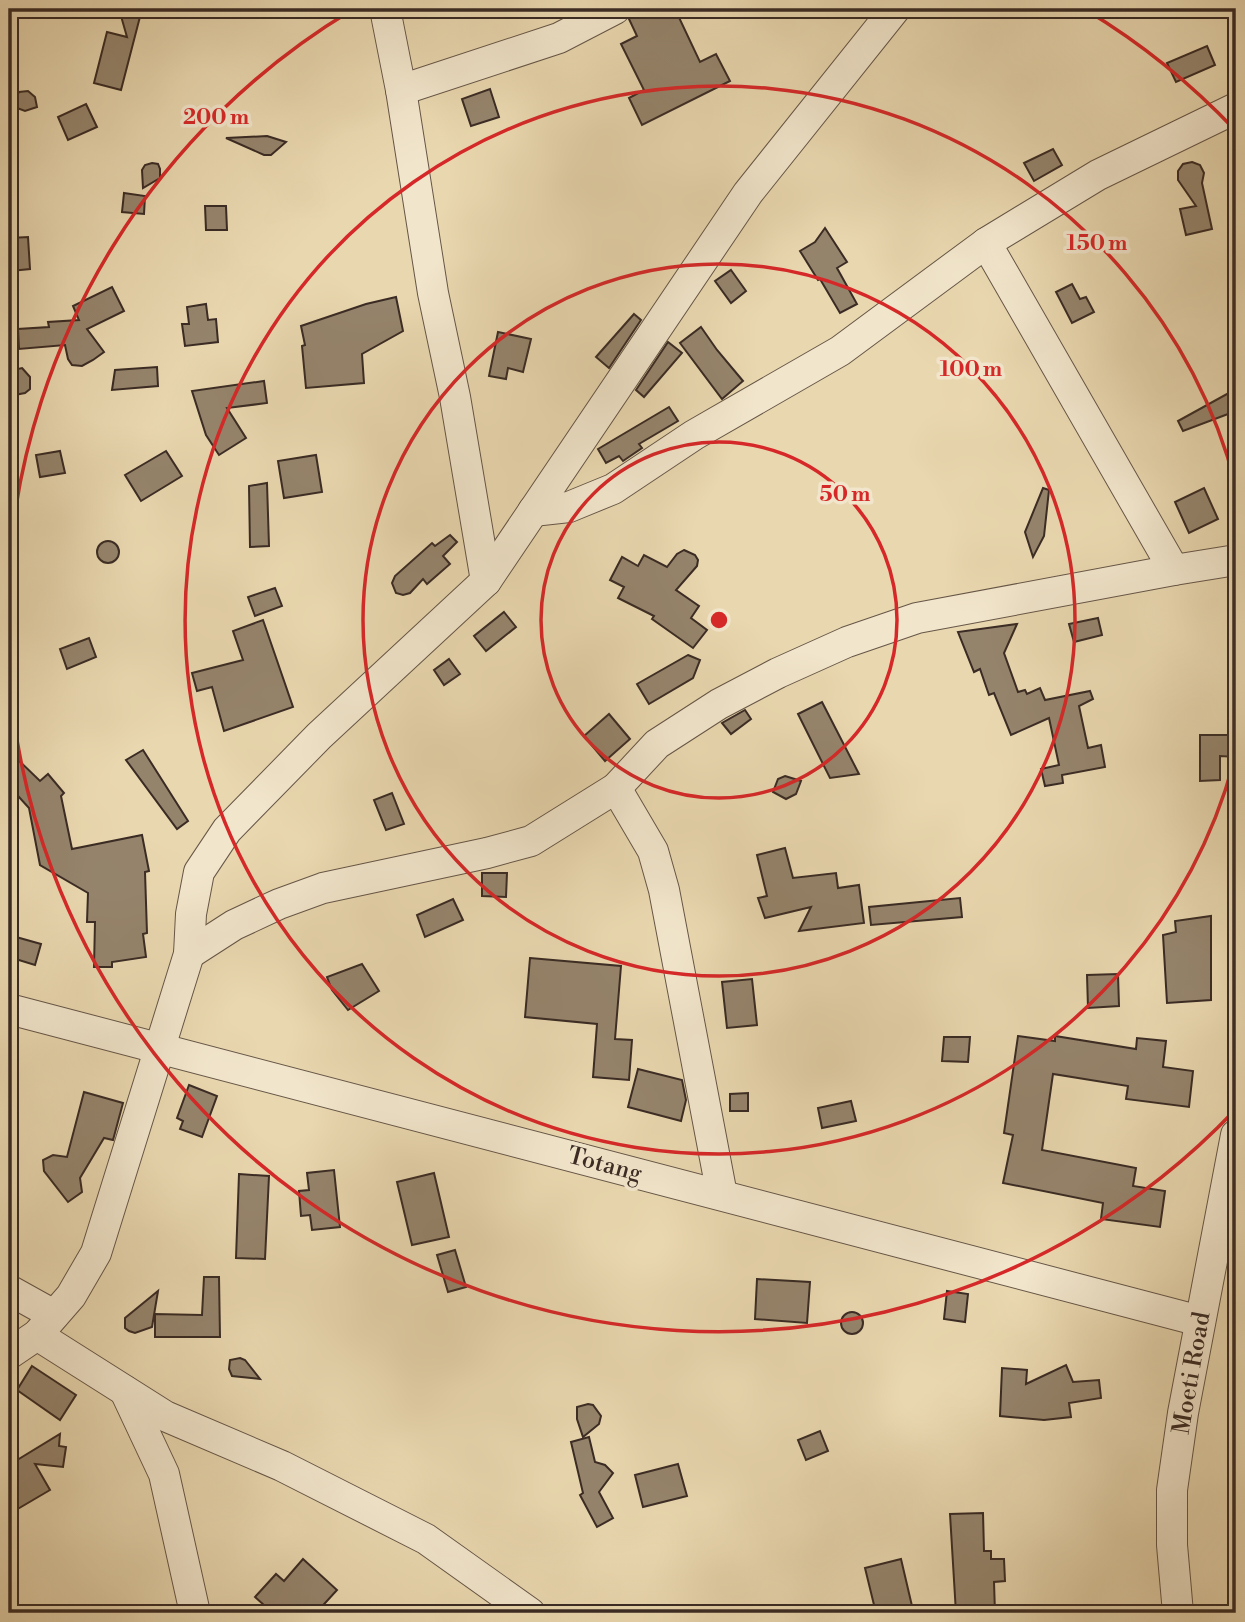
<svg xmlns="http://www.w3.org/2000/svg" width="1245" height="1622" viewBox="0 0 1245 1622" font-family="'Libre Bodoni',serif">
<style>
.building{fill:#95846c;stroke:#3a2b24;stroke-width:2}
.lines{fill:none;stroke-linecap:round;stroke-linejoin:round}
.minor-casing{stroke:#665647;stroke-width:32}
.minor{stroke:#f1e5cb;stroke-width:30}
.ring{fill:none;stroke:#d62828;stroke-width:3.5}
.labels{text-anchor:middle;stroke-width:7;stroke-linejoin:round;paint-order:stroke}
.street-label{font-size:24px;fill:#3a2b24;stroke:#f1e5cb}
.centre{fill:#d62828;stroke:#f1e5cb;stroke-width:3.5}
.ring-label{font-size:21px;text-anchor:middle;font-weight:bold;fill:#d62828;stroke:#f1e5cb;stroke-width:7;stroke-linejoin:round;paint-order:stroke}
</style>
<rect width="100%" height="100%" fill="#e9d7af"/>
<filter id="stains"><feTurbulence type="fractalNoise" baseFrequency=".00286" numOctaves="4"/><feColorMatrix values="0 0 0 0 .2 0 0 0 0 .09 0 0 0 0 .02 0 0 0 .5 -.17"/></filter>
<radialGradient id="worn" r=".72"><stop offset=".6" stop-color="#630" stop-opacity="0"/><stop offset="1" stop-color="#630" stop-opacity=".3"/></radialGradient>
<g class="building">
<path d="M119,9H142L121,90L94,83L107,32L127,37Z"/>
<path d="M647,9H675L700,62L716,54L730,81L642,125L629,98L644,90L621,44L637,36L629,19L630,17Z"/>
<path d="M1207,46L1215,65L1176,82L1167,63Z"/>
<path d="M490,89L499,117L471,126L462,99Z"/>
<path d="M28,91L35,97L37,107L25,111L17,108L15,99L19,92Z"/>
<path d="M86,104L97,127L68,140L58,117Z"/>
<path d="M267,136L286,142L271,155H264L226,138Z"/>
<path d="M1053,149L1062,165L1034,181L1024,163Z"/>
<path d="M1192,162L1200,165L1204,173L1202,183L1212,229L1186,235L1180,209L1196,206L1178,180V171L1183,164Z"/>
<path d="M152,163L158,164L160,169V178L143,188L142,170L145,165Z"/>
<path d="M124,193L145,196L144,214L122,212Z"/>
<path d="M205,206H226L227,230H206Z"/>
<path d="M825,228L847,262L837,268L857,304L840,313L820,279L818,280L800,251L815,242Z"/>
<path d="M28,237L30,269L11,271L10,238Z"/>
<path d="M731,270L746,291L731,303L715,281Z"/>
<path d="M1072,284L1080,299L1086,297L1094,312L1072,323L1056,292Z"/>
<path d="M112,287L124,311L87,329L104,352L93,360L82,366L72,365L68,359L65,345L19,349L18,329L49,327L48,322L79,320L73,306Z"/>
<path d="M396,297L403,331L362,354L364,383L306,388L302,346L305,345L301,326L366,304Z"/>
<path d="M206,304L208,320L216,319L218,342L185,346L182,324H189L187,307Z"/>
<path d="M634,314L641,320L609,368L596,357Z"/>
<path d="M701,327L717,350L743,381L722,399L680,343Z"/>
<path d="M498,332L531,339L523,372L508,368L506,379L489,376Z"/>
<path d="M668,342L682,353L644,397L636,390Z"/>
<path d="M157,367L158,386L112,390L115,370Z"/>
<path d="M22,368L30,377V389L25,393L9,396V371Z"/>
<path d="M264,381L267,403L227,408L246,438L219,455L206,435L192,391Z"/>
<path d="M1236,389V411L1183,431L1178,421Z"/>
<path d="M669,407L678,421L639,444L642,448L623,461L619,456L606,463L598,449Z"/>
<path d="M60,451L65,473L40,477L36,455Z"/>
<path d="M166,451L182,476L141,501L125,475Z"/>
<path d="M316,455L322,492L284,498L278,461Z"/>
<path d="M267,483L269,546L250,547L249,486Z"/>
<path d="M1043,488L1049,490L1044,536L1033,557L1025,532Z"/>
<path d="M1204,488L1218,519L1189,533L1175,502Z"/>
<path d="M450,535L457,542L443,556L450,564L427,584L423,579L410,593L403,595L396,593L392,583L395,576L432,543L435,546Z"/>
<circle cx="108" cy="552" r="11"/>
<path d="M684,550L695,555L698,560L697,566L676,590L699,606L691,618L707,630L693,648L652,619L654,616L618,598L624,587L610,580L622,557L638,566L644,555L667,567L677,554Z"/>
<path d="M275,588L282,606L255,616L248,597Z"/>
<path d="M504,612L516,627L486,651L474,636Z"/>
<path d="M1098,618L1102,635L1074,642L1069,624Z"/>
<path d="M263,620L293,707L224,731L212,687L197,691L192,673L243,660L233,631Z"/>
<path d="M1017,624L1004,653L1018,692L1025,690L1027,694L1040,688L1045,700L1090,691L1093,699L1079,706L1088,748L1101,745L1105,767L1062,775L1063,783L1045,786L1041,769L1059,765L1049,718L1011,735L994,693L989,695L980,669L974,672L958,632Z"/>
<path d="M89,638L96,657L67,669L60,649Z"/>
<path d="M688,655L700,660L693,678L649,704L637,684Z"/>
<path d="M449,659L460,674L444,685L434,670Z"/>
<path d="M822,702L859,774L830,778L798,714Z"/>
<path d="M745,710L751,719L731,734L722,723Z"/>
<path d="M609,714L630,739L605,761L584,736Z"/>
<path d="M1200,735H1236V757L1220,756V780L1200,781Z"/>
<path d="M143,750L188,821L177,829L126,760Z"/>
<path d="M9,751L40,781L48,774L64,793L61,796L72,849L142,835L149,871L145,872L147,933L143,934L146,957L112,962V967H94L95,922H87L88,893L40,865L29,808L9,786Z"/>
<path d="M785,776L801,781L796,794L786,799L773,792L778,779Z"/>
<path d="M392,793L404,824L386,830L374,800Z"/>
<path d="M785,848L793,878L836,873L838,888L859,885L864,923L799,931L811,907L765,918L758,898L767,896L757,855Z"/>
<path d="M482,873H507L506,897L482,896Z"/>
<path d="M960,898L962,917L871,925L869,907Z"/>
<path d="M453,899L463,920L425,937L417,915Z"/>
<path d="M1211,916V1000L1167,1003L1163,935L1176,932L1175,921Z"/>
<path d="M9,935L41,944L35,965L9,957Z"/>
<path d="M530,958L621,966L615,1039L632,1040L629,1080L593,1077L597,1024L525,1017Z"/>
<path d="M362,964L379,991L348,1010L332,990L327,977Z"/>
<path d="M1118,974L1119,1006L1088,1008L1087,975Z"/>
<path d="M752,979L757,1025L727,1028L722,982Z"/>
<path d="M1018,1036L1055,1041V1036L1136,1049L1137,1038L1166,1041L1163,1067L1193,1071L1189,1107L1126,1099L1128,1086L1053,1074L1042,1150L1136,1168L1133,1186L1165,1191L1160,1227L1101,1219L1103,1203L1003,1183L1013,1135L1004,1133Z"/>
<path d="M944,1037H970L968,1062L942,1061Z"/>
<path d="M638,1069L682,1080L686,1100L681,1121L628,1107Z"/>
<path d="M189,1085L217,1096L202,1137L180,1129L183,1121L177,1118Z"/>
<path d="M84,1092L123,1103L113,1140L104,1138L80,1178L82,1192L68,1202L44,1171L43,1160L53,1155L67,1157Z"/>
<path d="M748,1093V1111H730V1094Z"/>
<path d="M851,1101L856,1121L822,1128L818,1108Z"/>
<path d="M334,1170L340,1227L312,1230L310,1215L301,1216L299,1191L309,1190L307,1173Z"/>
<path d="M434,1173L449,1237L412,1245L397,1182Z"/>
<path d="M239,1174L269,1176L265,1259L236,1258Z"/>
<path d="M455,1250L466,1287L448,1292L437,1255Z"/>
<path d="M204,1277H219L220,1337H155V1314L202,1315Z"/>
<path d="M757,1279L810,1282L807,1323L755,1319Z"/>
<path d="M158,1291L152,1327L135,1333L129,1331L125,1328V1318Z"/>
<path d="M947,1291L968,1294L965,1322L944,1319Z"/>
<circle cx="852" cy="1323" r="11"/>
<path d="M240,1358L245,1360L260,1379L232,1376L229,1369L230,1360Z"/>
<path d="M1066,1365L1073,1382L1099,1380L1101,1398L1069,1403L1071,1417L1044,1420L1000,1416L1002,1368L1027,1370L1026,1384Z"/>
<path d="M32,1366L76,1395L60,1420L17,1390Z"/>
<path d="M588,1404L593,1405L601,1416L599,1424L583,1437L577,1419V1407Z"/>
<path d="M820,1431L828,1451L806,1460L798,1440Z"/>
<path d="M60,1434L59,1446L66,1447L63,1467L35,1464L50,1490L9,1514V1465Z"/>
<path d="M589,1437L595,1462L605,1465L613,1473L599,1492L613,1518L597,1527L580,1495L583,1493L571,1442Z"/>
<path d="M678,1464L687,1496L643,1507L635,1475Z"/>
<path d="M983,1513L984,1551H991V1559H1004L1005,1581L994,1582L995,1613H956L950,1514Z"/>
<path d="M303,1559L337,1590L316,1613H257L264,1605L255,1597L276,1574L284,1581Z"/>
<path d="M901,1559L912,1606L876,1613L865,1568Z"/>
</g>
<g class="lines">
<g class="minor-casing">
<g id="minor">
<path d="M385,9L401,90L433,293L455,397L486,581"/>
<path d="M401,90L559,38L615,9"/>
<path d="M986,243L1174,570"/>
<path d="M533,511L569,507L613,489L694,435L840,351L986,243L1098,175L1236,108"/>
<path d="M616,788L653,851L664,890L722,1195"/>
<path d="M189,954L234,925L279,904L323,888L487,853L531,841L616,788L657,744L719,704L778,673L847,642L917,618L1174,570L1236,560"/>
<path d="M9,1009L1200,1321"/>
<path d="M9,1290L54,1315"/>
<path d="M37,1335L165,1416L282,1466L426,1539L530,1613"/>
<path d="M9,1354L37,1335L71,1296L96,1253L189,954L191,914L199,872L227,830L319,736L486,581L748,193L895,9"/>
<path d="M125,1391L164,1474L195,1613"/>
<path d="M1178,1613L1172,1545V1490L1183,1413L1236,1135"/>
</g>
</g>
<use href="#minor" class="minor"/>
</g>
<g class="ring">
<circle cx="719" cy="620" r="178"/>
<circle cx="719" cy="620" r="356"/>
<path d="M1236 754A534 534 0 1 1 1236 486"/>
<path d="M1235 1110A712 712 0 0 1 9 676M9 564A712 712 0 0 1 352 10M1086 10A712 712 0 0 1 1235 130"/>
</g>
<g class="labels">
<g class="street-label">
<text transform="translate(605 1164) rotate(15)" y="8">Totang</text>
<text transform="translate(1191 1373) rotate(-80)" y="8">Moeti Road</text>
</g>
</g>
<circle cx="719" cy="620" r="10" class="centre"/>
<g class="ring-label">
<text x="216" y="124">200 m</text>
<text x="1097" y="250">150 m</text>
<text x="971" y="376">100 m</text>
<text x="845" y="501">50 m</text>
</g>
<rect width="1245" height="1622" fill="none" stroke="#e9d7af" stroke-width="35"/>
<rect x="10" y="10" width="1224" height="1601" fill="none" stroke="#3a2b24" stroke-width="3.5"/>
<rect x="18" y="18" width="1210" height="1587" fill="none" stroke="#3a2b24" stroke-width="2"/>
<rect width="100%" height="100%" filter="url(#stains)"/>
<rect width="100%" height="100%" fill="url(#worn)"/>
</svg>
